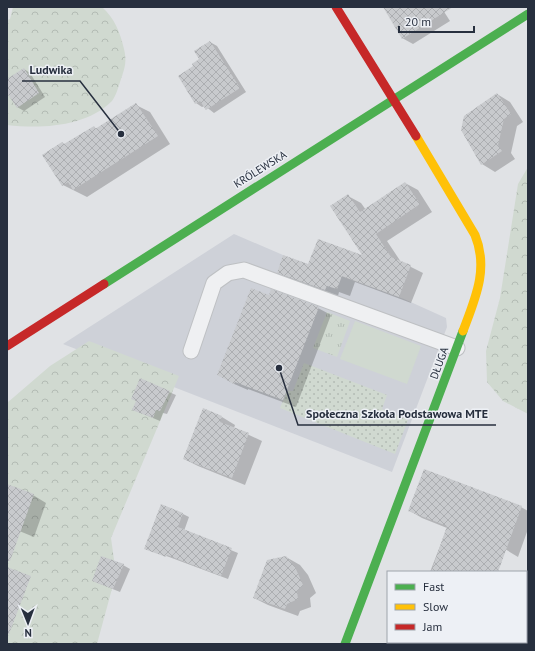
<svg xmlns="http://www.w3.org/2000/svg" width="535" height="651" viewBox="0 0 535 651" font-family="'PT Sans',sans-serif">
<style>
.built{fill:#ced1d8}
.grass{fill:url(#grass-tufts)}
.forest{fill:url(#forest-crowns)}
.park{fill:url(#park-dots)}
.pitch{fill:#d0d9d0}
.shadow{fill:#0003}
.building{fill:url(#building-cross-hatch)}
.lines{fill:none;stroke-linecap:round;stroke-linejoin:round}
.lane-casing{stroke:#bec0c3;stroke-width:17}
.lane{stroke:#eff0f2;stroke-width:15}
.fast{stroke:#4caf50;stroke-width:9}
.slow{stroke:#ffc107;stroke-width:9}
.jam{stroke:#c62828;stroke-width:9}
.labels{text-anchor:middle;stroke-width:3;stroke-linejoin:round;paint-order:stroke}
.street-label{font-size:11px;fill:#272f3e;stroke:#edf0f5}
.leader{fill:none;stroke:#272f3e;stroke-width:1.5}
.callout-dot{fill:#272f3e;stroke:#edf0f5;stroke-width:1.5}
.callout-label{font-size:12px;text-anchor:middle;font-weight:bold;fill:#272f3e;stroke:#edf0f5;stroke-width:3;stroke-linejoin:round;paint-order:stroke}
</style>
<defs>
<pattern id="grass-tufts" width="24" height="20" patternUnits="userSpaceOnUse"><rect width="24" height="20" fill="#d0d9d0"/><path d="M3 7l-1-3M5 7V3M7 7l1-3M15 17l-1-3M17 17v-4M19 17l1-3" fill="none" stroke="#b3bbb4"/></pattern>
<pattern id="forest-crowns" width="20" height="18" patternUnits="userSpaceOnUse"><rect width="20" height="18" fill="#d0d9d0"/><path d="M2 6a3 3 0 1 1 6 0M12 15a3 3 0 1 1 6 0" fill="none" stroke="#b3bbb4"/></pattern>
<pattern id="park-dots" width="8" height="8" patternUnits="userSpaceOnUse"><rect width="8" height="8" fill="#d0d9d0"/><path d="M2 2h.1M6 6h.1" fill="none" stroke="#b3bbb4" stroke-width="1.8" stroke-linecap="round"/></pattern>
<pattern id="building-cross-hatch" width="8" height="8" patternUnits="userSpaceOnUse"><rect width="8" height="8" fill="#c8cacd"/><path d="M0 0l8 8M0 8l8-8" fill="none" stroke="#acaeb1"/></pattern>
</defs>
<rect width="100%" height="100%" fill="#e0e2e5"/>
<path class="built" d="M234,234L283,255L404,299L446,318L447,327L392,472L63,344Z"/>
<path class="grass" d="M327,312L350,321L337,357L313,348Z"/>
<g class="forest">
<path d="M13,7H102C115,19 120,32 124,49C127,61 125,68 121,79C119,85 116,96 112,101C86,127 41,129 7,125V20L10,19Z"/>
<path d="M528,167V414L503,401L487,382L486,351L500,298L518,184Z"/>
<path d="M89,341L179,376L111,538L116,574L97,644H7V403L50,366Z"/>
</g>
<path class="park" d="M304,363L387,395L382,409L408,420L395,454L280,408L287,391H293Z"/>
<path class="pitch" d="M355,321L421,346L407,384L340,359Z"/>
<g class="shadow">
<path d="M386,7H441L450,21L413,44L402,38Z"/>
<path d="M210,42L217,46L246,92L214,113L205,106L202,107L196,103L194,67Z"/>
<path d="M24,69L30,73L45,97L24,111L17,107L7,91V80Z"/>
<path d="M497,94L510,102L523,122L517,126L511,153L515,159L495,172L482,164Z"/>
<path d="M136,105L150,112L170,144L87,197L63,185L62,143L65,145L94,127L97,129Z"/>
<path d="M405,183L418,190L432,212L387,241L401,262L423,273L411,303L355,282L350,296L339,292L338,296L290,279L278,272L309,265L365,257L348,196L361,203L366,210Z"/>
<path d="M270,296L318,308L331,315L296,407L248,389V390L232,383Z"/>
<path d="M169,392L176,395L167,414L163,413L160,421L134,410Z"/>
<path d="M222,417L235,425L234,428L262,441L245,485L198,466L184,459Z"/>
<path d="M7,485L33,495L46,503L34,537L7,526Z"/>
<path d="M521,507L528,511V529L518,557L500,546L490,572H430L447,528L422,518L410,511Z"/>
<path d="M183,514L189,517L184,531L238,553L228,579L145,548Z"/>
<path d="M286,557L300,565L308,575L316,593L310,598L311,607L300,611L298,616L268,605L254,598Z"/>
<path d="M123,565L130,569L120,592L93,581Z"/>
<path d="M528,611V639L526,638V616Z"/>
<path d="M389,642H456V644H388Z"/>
</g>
<g class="building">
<path d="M383,7H453L402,39Z"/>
<path d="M210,41L240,88L206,110L200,101L195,104L178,76L193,66L192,64L199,59L194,51Z"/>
<path d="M24,68L39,93L17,108L7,93V79Z"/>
<path d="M497,93L511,114L504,119L498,145L502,151L481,165L461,130L464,116Z"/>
<path d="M136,103L158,136L73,190L68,182L62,186L42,155L62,142L64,144L94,126L95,129Z"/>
<path d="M405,182L420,204L376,234L391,257L411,265L399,297L342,276L337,289L327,286L325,290L277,273L283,255L308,264L318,239L362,255L330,206L348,194L360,212Z"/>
<path d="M251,288L269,295L271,289L319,307L283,400L235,382L234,384L217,375Z"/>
<path d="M140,378L170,391L160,411L156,410L153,418L132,410L136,401L131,399Z"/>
<path d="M203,408L222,416L220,422L249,433L232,478L183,459Z"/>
<path d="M424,469L522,506L498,572H431L447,526L408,511Z"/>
<path d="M7,484L34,494L10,561H7Z"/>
<path d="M161,504L183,513L178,527L232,548L221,576L167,555L166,557L144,549Z"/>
<path d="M101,556L124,564L113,589L92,581Z"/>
<path d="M286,556L295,567L303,585L297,591L298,599L287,604L285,609L253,598L267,560Z"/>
<path d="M7,567L31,576L9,634H7Z"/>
</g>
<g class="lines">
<g class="lane-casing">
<path id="lane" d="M191,351L214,283L228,273L244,270L457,348"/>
</g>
<use href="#lane" class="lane"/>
<g class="fast">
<path d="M104,284L528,14"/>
<path d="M345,644L463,331"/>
</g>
<path class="slow" d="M416,136L475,235C489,269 475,299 463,331"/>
<g class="jam">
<path d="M336,7L416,136"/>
<path d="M7,346L104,284"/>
</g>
</g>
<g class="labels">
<g class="street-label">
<text transform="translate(260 169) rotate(-32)" y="4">KRÓLEWSKA</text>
<text transform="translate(439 363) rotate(-70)" y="4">DŁUGA</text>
</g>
</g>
<path class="leader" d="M121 134L80 81H22M279 368L298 425H496"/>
<g class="callout-dot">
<circle cx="121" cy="134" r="4"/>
<circle cx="279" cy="368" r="4"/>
</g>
<g class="callout-label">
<text x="51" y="74">Ludwika</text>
<text x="397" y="418">Społeczna Szkoła Podstawowa MTE</text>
</g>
<rect width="535" height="651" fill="none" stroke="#272f3e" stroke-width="16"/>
<rect x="387" y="571" width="140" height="72" fill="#edf0f5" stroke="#9ea3ac"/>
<rect x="395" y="584" width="20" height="6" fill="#4caf50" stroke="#9ea3ac"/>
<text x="423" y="591" font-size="12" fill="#272f3e">Fast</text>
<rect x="395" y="604" width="20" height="6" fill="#ffc107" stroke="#9ea3ac"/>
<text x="423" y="611" font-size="12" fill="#272f3e">Slow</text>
<rect x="395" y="624" width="20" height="6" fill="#c62828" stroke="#9ea3ac"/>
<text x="423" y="631" font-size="12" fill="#272f3e">Jam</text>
<g transform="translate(28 623) rotate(179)" stroke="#edf0f5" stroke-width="3" paint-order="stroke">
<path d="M0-3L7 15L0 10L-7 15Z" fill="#272f3e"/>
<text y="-6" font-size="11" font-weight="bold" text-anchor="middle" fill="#272f3e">N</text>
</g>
<path d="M399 26v6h75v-6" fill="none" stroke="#272f3e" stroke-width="2"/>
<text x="405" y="26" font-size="12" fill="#272f3e" stroke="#edf0f5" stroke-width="3" paint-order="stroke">20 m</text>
</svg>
